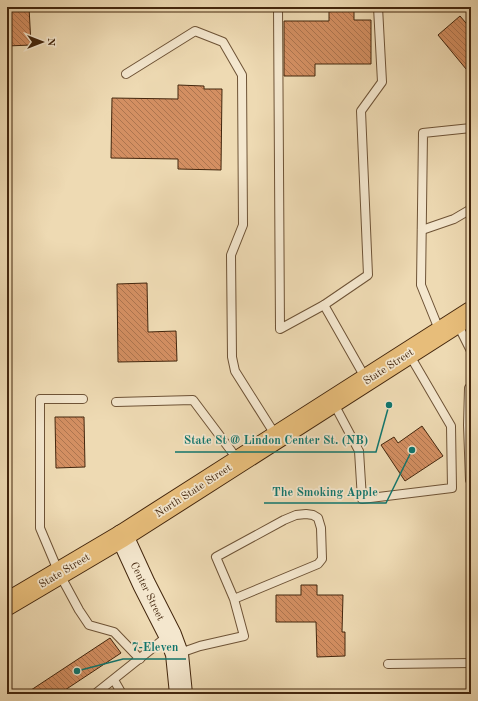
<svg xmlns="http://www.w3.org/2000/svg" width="478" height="701" viewBox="0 0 478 701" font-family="'Old Standard TT',serif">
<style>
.building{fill:url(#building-back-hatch);stroke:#43260d}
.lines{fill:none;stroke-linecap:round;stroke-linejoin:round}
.lane-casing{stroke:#6e5336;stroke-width:10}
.secondary-casing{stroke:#43260d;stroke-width:24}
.primary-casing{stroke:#43260d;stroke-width:24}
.lane{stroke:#f4e7ce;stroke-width:8}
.secondary{stroke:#f4e7ce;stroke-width:22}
.primary{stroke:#e7bd7a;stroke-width:22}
.labels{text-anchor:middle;stroke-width:3.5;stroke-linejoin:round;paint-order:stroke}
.street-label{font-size:11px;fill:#43260d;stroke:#f4e7ce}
.leader{fill:none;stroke:#0f766e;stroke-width:1.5}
.callout-dot{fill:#0f766e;stroke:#f4e7ce;stroke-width:1.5}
.callout-label{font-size:12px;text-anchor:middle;font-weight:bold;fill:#0f766e;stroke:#f4e7ce;stroke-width:3.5;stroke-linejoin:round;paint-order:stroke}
</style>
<defs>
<pattern id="building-back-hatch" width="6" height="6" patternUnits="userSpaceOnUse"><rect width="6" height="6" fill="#d38f62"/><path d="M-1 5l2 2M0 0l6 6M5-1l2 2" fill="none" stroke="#ad754f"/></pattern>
</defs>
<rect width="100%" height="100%" fill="#eedab3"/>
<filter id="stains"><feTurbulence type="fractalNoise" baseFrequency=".005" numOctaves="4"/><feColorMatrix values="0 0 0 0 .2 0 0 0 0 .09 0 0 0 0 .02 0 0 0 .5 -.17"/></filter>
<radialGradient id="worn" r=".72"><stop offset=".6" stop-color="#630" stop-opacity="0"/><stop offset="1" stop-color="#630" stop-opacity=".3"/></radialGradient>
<g class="building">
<path d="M7,7H29L31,45L7,46Z"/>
<path d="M329,7H354V20H371V64H315V76H284V21H329Z"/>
<path d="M460,16L471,29V75L438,35Z"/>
<path d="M178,85L204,86V89H222L221,170L178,169V159L111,158L112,98L178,99Z"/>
<path d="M147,283L148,332L176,331L177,361L118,362L117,284Z"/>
<path d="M55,417H84L85,467L56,468Z"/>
<path d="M422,426L443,456L405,481L381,445L394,437L398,443Z"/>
<path d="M301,585H317V595H343L342,632H345V656L317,657L316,622H276V595H301Z"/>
<path d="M110,638L121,653L59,694H25Z"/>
</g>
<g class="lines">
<g class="lane-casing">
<g id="lane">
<path d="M278,7L280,329L324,305L368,275L361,111L382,82L378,7"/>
<path d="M126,74L195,31L223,42L242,75L243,225L231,255L232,357L235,371L276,436"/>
<path d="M422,230L454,219L471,209"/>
<path d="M324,305L366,379"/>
<path d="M457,323L471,351"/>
<path d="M440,332L421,285L423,133L471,128"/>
<path d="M471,386L469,388L468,425L470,480L471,482"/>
<path d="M83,399H40V528L59,573L79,610L89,625L114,632L140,659"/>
<path d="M116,402L193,400L238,460"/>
<path d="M333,402L359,451L362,499L452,488L451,426L409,354"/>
<path d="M177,654L200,646L244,636L234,599L318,564L322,559L321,528L318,518L313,515L306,514L296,515L284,520L216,557L234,599"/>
<path d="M388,664L471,663"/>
<path d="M114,680L122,694"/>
<path d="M95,694L169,635"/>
</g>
</g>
<g class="secondary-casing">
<path id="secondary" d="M122,536L144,584L170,635L177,654L181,694"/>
</g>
<g class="primary-casing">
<path id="primary" d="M7,604L122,536L471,313"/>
</g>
<use href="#lane" class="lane"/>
<use href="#secondary" class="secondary"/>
<use href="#primary" class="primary"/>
</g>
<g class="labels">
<g class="street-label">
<text transform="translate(388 366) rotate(-33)" y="4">State Street</text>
<text transform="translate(193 490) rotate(-33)" y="4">North State Street</text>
<text transform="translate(64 570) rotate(-31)" y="4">State Street</text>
<text transform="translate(148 591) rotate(64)" y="4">Center Street</text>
</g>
</g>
<path class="leader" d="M389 405L376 452H175M412 450L386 503H264M77 671L123 659H186"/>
<g class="callout-dot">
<circle cx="389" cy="405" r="4"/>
<circle cx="412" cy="450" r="4"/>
<circle cx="77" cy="671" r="4"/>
</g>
<g class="callout-label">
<text x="276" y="444">State St @ Lindon Center St. (NB)</text>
<text x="325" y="496">The Smoking Apple</text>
<text x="155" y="651">7-Eleven</text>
</g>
<rect width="478" height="701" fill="none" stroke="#eedab3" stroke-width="24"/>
<rect x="8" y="8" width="462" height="685" fill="none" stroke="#43260d" stroke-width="2"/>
<rect x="12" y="12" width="454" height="677" fill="none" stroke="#43260d"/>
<g transform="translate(42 42) rotate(90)" stroke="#f4e7ce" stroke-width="3" paint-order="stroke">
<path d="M0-3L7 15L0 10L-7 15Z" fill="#43260d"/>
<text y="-6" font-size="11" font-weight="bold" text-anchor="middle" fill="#43260d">N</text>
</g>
<rect width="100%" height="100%" filter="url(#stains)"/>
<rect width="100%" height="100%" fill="url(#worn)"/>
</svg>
